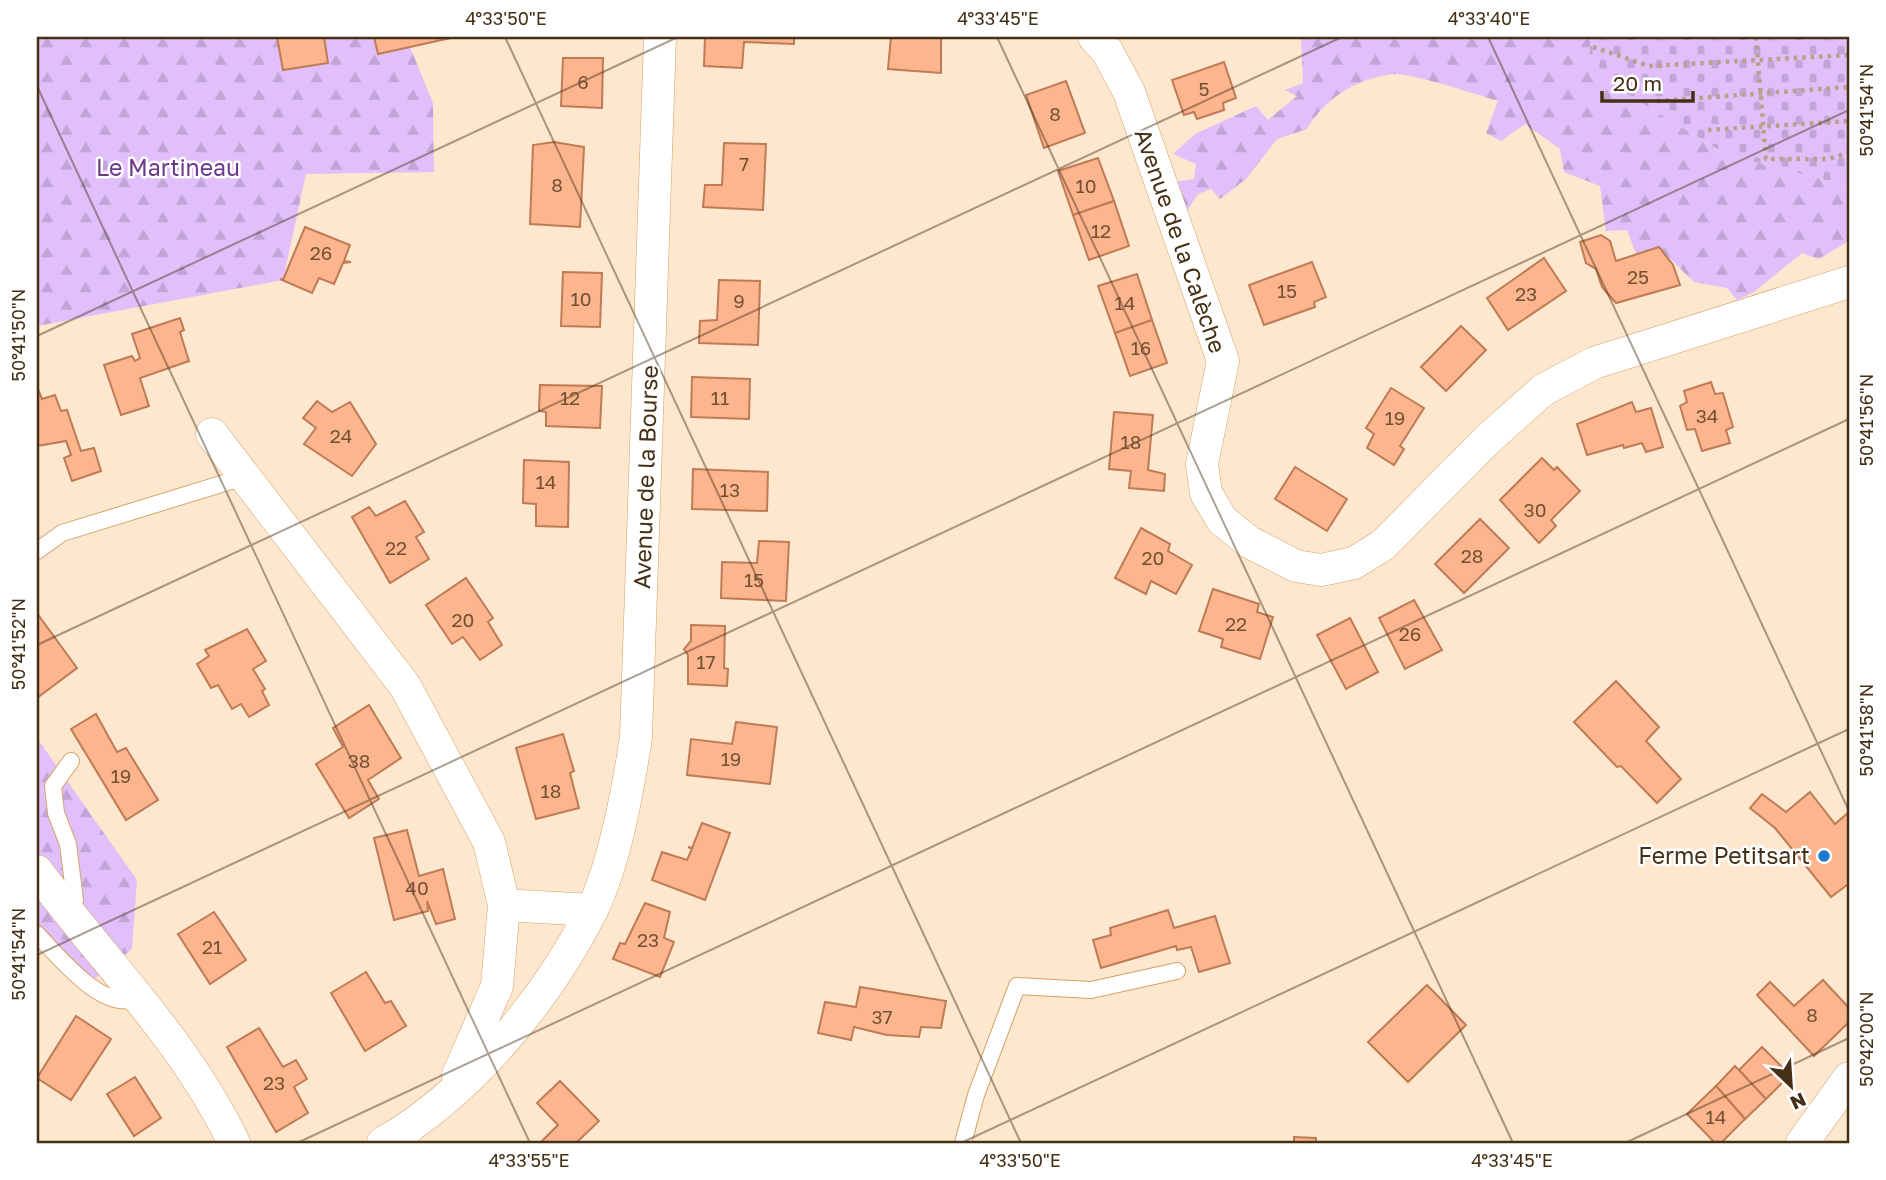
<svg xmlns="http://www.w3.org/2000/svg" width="1886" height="1180" viewBox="0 0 1886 1180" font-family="'Golos Text',sans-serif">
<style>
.forest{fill:url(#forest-firs)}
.cemetery{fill:url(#cemetery-stones)}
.building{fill:#fdb58e;stroke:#be7b55;stroke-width:2}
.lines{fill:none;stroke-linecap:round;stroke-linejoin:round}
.lane-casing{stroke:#d5a165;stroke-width:18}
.street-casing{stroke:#d5a165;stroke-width:33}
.path{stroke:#b7a188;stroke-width:4.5;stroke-dasharray:3.5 5;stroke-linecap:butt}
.lane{stroke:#fff;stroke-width:16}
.street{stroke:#fff;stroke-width:32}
.ticks{fill:none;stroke:#453016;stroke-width:2;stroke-opacity:0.45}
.poi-dot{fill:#1f7ac7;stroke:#fff;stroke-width:2.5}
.labels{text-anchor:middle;stroke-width:5;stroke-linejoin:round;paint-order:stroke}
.number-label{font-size:19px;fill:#735134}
.park-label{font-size:23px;fill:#6a378b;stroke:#fff}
.street-label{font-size:23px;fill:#453016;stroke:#fff}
.poi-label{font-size:23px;fill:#453016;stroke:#fff;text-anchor:end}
.neatline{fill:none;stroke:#453016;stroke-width:2.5}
.ticks-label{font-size:18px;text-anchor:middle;fill:#453016}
</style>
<defs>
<pattern id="forest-firs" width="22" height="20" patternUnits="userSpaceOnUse" patternTransform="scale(1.75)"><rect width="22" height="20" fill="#e0bffa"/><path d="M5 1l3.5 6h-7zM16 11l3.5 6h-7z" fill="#c2a4d6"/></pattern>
<pattern id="cemetery-stones" width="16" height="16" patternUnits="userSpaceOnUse" patternTransform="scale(1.75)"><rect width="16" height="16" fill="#e0bffa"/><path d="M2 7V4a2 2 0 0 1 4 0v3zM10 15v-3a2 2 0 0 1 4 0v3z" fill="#c2a4d6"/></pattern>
</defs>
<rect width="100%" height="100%" fill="#fde7cf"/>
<g class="forest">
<path d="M37,37H406L433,103L434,172L306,174L283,280L37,326Z"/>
<path d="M1301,37H1591L1588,70L1727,155L1849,186V241L1819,259L1802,253L1754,292L1737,300L1727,288L1694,282L1659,248L1636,254L1627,230L1606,231L1600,186L1564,172L1560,149L1525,124L1501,141L1486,133L1498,101C1478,95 1412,73 1394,74C1357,78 1325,98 1307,129L1277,139L1246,179L1220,199L1211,189L1198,194L1187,211L1172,182L1194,179L1196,164L1173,154L1195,134L1256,106L1268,120L1297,96L1285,90L1303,83Z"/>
<path d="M37,738L137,880L132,949L88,984L37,934Z"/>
</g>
<path class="cemetery" d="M1591,37H1849V186L1727,155L1588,70Z"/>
<g class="building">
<path d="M277,37H324L328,63L283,70Z"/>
<path d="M374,37H450L451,38L378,54Z"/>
<path d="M705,37H794V44L744,42L742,68L704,66Z"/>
<path d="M891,37H941V73L888,69Z"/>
<path d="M563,58H603L602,108L561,106Z"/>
<path d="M1224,62L1236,98L1223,103L1224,110L1197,119L1194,112L1184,115L1172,80Z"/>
<path d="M1066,81L1085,133L1044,148L1026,95Z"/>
<path d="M554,142L584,147L580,227L530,224L533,145Z"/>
<path d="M724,143L766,144L763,210L703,207L705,185H722Z"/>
<path d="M1098,158L1114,201L1073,215L1058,171Z"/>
<path d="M1114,201L1129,246L1089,260L1073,215Z"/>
<path d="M305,227L350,245L344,261L351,262L343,263L334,284L319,278L312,293L280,279L283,280Z"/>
<path d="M1601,235L1610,241L1616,261L1659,247L1673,265L1680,285L1616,303L1602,287L1596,269L1586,263L1580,242Z"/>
<path d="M1544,258L1566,291L1508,330L1487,298Z"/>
<path d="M1312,262L1326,297L1314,302L1315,307L1264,325L1249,285Z"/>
<path d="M563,272L602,273L600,327L561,326Z"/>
<path d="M1137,274L1152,320L1115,333L1098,286Z"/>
<path d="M719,280L760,281L758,345L699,343L700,321L717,320Z"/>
<path d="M180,318L184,330L180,332L189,361L140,378L149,406L121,415L104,365L132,356L135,361L140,358L132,334Z"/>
<path d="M1152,320L1167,363L1130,376L1115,333Z"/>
<path d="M1461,326L1486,350L1446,391L1421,367Z"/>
<path d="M692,377L750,379L749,419L691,417Z"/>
<path d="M1711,382L1715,394L1723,393L1733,427L1726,430L1730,443L1702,451L1695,429L1687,430L1680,406L1687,402L1684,391Z"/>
<path d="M540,385L602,386L600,428L546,426V412L539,411Z"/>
<path d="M37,387L42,399L55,395L61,411L67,410L81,451L94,448L101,471L72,481L64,458L71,455L66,441L37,446Z"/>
<path d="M1391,388L1424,408L1400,446L1404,449L1394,465L1367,448L1374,434L1366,428Z"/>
<path d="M317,401L332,412L350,402L376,444L352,476L304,444L316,428L303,418Z"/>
<path d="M1632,402L1636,412L1651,408L1663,447L1646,452L1642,443L1624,448L1623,445L1587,455L1577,424Z"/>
<path d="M1114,412L1153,415L1148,470L1165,474L1164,491L1129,488L1131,471L1109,469Z"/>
<path d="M1542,458L1554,470L1557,467L1580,491L1551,520L1556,526L1539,543L1500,500Z"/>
<path d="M524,460L569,462L568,527L536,526V504L523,503Z"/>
<path d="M1295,467L1347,499L1327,531L1275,499Z"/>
<path d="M693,469L768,472L767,511L692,509Z"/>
<path d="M405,501L424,532L416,537L429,559L390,583L352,517L369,507L376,516Z"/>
<path d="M1480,519L1509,548L1464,593L1435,564Z"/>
<path d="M1141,528L1170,544L1168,551L1192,565L1176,594L1151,581L1146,594L1115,578Z"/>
<path d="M759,541L789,542L786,601L721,598L722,562L757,563Z"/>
<path d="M466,578L493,618L488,622L502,645L480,660L463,637L452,644L426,605Z"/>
<path d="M1213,589L1259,604L1257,612L1273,617L1260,659L1221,647L1223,639L1199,631Z"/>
<path d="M1414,600L1442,650L1405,669L1379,618Z"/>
<path d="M39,616L77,668L37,698V617Z"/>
<path d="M1350,618L1378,672L1346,689L1317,635Z"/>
<path d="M691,625L725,626L724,668L728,669L727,686L688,684V655L684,649L691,641Z"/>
<path d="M247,629L266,661L253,669L265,689L262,691L269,705L249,717L241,704L232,709L218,685L211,688L197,664L209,656L205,650Z"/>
<path d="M1616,681L1659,727L1646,741L1681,779L1657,803L1621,766L1617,767L1574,722Z"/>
<path d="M369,705L401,758L368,780L379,799L349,818L316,764L343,747L333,728Z"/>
<path d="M96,714L117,752L126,748L158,800L126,820L71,729Z"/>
<path d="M736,722L777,727L770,784L687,775L691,739L732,744Z"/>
<path d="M563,734L574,771L570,773L579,808L536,819L516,748Z"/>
<path d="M1810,792L1835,824L1849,812V887L1847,885L1831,897L1775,828L1750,808L1762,794L1786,812Z"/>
<path d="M702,823L730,833L705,900L652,880L662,852L687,860L692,849L688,847L692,848Z"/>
<path d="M407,830L419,876L443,869L455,919L436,924L427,901L428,911L394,920L374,838Z"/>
<path d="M645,903L670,912L664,938L674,942L660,977L613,959L620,943L625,944Z"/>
<path d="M1168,910L1174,928L1215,916L1230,963L1199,972L1191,947L1177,950L1176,946L1101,968L1093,940L1111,935L1110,928Z"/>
<path d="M214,912L246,960L210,984L178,934Z"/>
<path d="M366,972L385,1003L391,1001L406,1026L365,1051L331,993Z"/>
<path d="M1823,980L1849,1008V1022L1814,1056L1757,995L1770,982L1794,1006Z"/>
<path d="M1427,985L1466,1025L1408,1082L1368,1042Z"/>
<path d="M860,987L946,1001L941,1028L921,1027L919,1037L887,1035L854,1027L851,1040L818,1033L825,1002L856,1007Z"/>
<path d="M76,1016L111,1039L71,1100L37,1078Z"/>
<path d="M259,1028L283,1067L296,1060L307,1079L294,1087L308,1113L276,1132L227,1047Z"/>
<path d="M1762,1047L1790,1075L1766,1099L1739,1070Z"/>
<path d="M1735,1066L1766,1099L1745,1119L1716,1086Z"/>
<path d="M135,1077L161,1118L134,1136L107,1094Z"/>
<path d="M560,1081L599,1121L576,1143H540L558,1125L537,1103Z"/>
<path d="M1716,1086L1745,1119L1721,1143H1715L1687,1114Z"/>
<path d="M1294,1137L1316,1138V1143H1294Z"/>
</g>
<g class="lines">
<g class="lane-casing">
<g id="lane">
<path d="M37,551L62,533L244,477"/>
<path d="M67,912L75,900L68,844L56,813L53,786L71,761"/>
<path d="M37,934C59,957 105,1015 139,997"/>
<path d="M963,1143L976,1095L1017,986L1091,990L1177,971"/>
</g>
</g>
<g class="street-casing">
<g id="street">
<path d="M1094,37L1107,51L1129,92L1223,361L1202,464L1206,493L1222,520L1249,542L1296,566L1321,570L1354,563L1383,545L1487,440L1543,390L1594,363L1849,282"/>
<path d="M212,434L405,686L489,842L504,905L497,986L458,1075"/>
<path d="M37,871C103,961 185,1040 234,1143"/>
<path d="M504,905L592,910"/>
<path d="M383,1143C469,1094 547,999 591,912C615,864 628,790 636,737L660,37"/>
<path d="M1802,1143L1849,1078"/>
</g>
</g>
<g class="path">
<path d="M1756,37L1766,159H1828L1849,153"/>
<path d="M1593,47L1649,66L1849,55"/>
<path d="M1657,101L1849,87"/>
<path d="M1708,130L1849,121"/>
</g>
<use href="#lane" class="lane"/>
<use href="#street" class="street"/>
</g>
<path class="ticks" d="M505,37L1021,1143M997,37L1513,1143M1488,37L1849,811M37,86L530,1143M37,336L678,37M37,645L1342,37M37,955L1849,110M37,1140L38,1143M297,1143L1849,419M961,1143L1849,729M1625,1143L1849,1038"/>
<circle class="poi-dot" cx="1824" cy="856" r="7"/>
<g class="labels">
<g class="number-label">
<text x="583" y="89">6</text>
<text x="1204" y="96">5</text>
<text x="1055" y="121">8</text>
<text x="744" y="171">7</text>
<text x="557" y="192">8</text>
<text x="1086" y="193">10</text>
<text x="1101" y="238">12</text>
<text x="321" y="260">26</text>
<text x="1638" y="284">25</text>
<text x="1287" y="298">15</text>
<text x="1526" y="301">23</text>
<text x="581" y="306">10</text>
<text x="739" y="308">9</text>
<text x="1125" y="310">14</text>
<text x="1141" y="355">16</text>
<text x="570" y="405">12</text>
<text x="720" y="405">11</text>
<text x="1707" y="423">34</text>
<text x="1395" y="425">19</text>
<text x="341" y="443">24</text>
<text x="1131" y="449">18</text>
<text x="546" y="489">14</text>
<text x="730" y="497">13</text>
<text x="1535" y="517">30</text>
<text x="396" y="555">22</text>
<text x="1472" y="563">28</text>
<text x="1153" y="565">20</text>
<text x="754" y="587">15</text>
<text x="463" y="627">20</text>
<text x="1236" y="631">22</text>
<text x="1410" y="641">26</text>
<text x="706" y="669">17</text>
<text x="731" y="766">19</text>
<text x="359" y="768">38</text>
<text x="121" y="783">19</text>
<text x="551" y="798">18</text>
<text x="417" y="895">40</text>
<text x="648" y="947">23</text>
<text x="212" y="954">21</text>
<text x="1812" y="1022">8</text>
<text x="882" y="1024">37</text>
<text x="274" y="1090">23</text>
<text x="1716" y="1124">14</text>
</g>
<g class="park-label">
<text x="168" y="176">Le Martineau</text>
</g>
<g class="street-label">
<text transform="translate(1180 241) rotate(71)" y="8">Avenue de la Calèche</text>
<text transform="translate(646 477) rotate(-88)" y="8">Avenue de la Bourse</text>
</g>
<g class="poi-label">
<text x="1810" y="864">Ferme Petitsart</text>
</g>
</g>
<rect width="1886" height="1180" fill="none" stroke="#ffffff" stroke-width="77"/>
<g transform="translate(1791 1086) rotate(155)" stroke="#ffffff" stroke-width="5" paint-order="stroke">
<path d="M0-5L12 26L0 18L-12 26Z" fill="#453016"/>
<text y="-10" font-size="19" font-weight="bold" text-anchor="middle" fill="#453016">N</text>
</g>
<path d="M1602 91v10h91v-10" fill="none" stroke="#453016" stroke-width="3.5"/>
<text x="1613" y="91" font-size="21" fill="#453016" stroke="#ffffff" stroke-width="5" paint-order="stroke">20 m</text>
<rect x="38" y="38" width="1810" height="1104" class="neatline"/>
<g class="ticks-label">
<text x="506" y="25">4°33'50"E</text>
<text x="998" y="25">4°33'45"E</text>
<text x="1489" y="25">4°33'40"E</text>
<text transform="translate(1867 110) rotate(-90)" y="6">50°41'54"N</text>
<text transform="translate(19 335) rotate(-90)" y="6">50°41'50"N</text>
<text transform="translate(1867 420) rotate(-90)" y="6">50°41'56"N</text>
<text transform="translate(19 644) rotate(-90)" y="6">50°41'52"N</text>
<text transform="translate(1867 730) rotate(-90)" y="6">50°41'58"N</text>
<text transform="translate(19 954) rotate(-90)" y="6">50°41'54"N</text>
<text transform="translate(1867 1039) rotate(-90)" y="6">50°42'00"N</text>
<text x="529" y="1167">4°33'55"E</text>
<text x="1020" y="1167">4°33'50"E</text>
<text x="1512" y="1167">4°33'45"E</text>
</g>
</svg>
